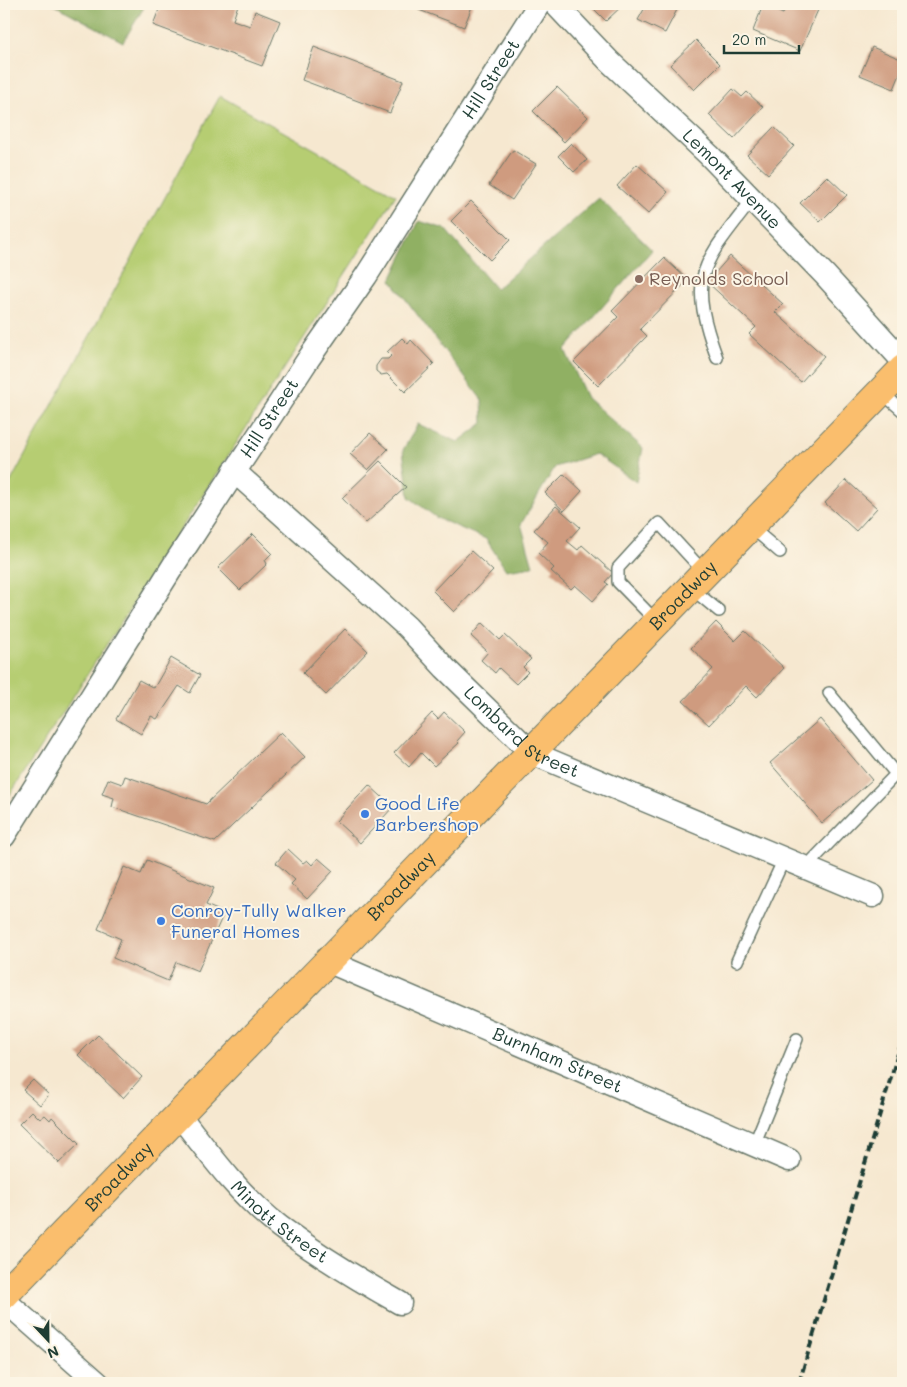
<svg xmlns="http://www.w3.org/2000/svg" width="907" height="1387" viewBox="0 0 907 1387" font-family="Mali,sans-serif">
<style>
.green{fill:#b6cd72;stroke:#6a8553}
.forest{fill:#90b064;stroke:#58764c}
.building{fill:#cf9b7f}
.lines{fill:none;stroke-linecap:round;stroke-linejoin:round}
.lane-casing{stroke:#6a796b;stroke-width:14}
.street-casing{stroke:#6a796b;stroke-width:25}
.primary-casing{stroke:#6a796b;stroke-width:30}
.lane{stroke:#fff;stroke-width:11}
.street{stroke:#fff;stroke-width:22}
.primary{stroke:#fabe6d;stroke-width:28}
.rail{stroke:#1f3d34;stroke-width:4;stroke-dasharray:8 4;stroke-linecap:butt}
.education-dot{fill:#8d6e63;stroke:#fcf5e5;stroke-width:2}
.shop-dot{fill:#3f7fe0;stroke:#fcf5e5;stroke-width:2}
.labels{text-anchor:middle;stroke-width:4;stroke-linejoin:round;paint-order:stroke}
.street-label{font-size:18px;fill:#1f3d34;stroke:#fcf5e5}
.education-label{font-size:18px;fill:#785e54;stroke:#fcf5e5;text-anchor:start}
.shop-label{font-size:18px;fill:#366cbe;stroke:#fcf5e5;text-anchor:start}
</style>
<rect width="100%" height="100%" fill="#fcf5e5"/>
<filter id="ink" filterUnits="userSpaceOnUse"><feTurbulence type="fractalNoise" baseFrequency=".02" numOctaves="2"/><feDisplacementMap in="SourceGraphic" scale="10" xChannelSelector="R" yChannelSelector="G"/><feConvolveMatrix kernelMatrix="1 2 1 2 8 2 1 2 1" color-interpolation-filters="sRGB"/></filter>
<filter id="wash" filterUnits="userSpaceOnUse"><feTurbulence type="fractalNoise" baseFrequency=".0096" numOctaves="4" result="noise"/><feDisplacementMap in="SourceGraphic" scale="20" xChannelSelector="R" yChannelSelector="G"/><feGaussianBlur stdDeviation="1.12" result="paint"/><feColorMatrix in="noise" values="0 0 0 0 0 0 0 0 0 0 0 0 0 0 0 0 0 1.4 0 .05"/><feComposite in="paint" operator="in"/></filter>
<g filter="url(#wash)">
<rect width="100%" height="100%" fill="#f6e8d0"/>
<path class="green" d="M220,96L396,195L4,804V494Z"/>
<g class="forest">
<path d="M53,4H146L123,42Z"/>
<path d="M599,198L652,250L565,350L587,398L643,448L636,482L596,454L555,467L521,524L533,566L506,570L486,539L437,518L409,497L403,450L418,424L458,442L483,423L482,400L391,280L419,221L445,229L496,289Z"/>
</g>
<g id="blocks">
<g class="building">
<path d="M161,4H193L203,7L204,4H235L238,5L233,20L250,26L255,11L280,21L262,66L153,25Z"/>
<path d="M403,4H473L464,27Z"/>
<path d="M589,4H624L606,21Z"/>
<path d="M647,4H680L665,33L638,20Z"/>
<path d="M787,4H803L818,10L800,51L753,31L763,5L783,14Z"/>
<path d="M696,40L720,64L694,90L670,65Z"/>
<path d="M314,47L403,81L390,113L302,80Z"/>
<path d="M872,47L903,60V67L894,89L860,75Z"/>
<path d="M557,87L588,117L564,142L533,111Z"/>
<path d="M733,89L742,97L747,92L763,107L734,139L709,115Z"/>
<path d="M774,127L794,146L768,174L747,155Z"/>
<path d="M571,143L587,160L574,172L558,156Z"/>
<path d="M513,150L536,164L512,200L489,185Z"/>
<path d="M637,164L668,192L648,214L617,186Z"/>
<path d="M827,176L847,195L820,222L800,203Z"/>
<path d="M471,201L510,240L490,260L451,221Z"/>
<path d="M730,256L783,304L775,312L824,356L801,382L749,334L756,327L707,282Z"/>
<path d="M664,258L688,280L640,329L647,336L598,386L574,362L618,317L612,311Z"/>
<path d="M402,338L408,344L411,340L434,364L405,392L387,374L381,375L376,371V366L381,359H388L391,356L387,352Z"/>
<path d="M370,433L388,449L368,470L350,454Z"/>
<path d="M380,461L406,487L366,523L342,498Z"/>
<path d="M564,474L582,491L564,511L545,493Z"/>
<path d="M846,480L877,508L856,531L825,503Z"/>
<path d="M556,506L580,527L567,541L578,550L582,545L613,573L605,582L608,584L593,601L575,585L571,589L551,571L554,568L538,553L548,542L534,530Z"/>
<path d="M253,534L272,553L265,560L267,564L240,590L218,568Z"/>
<path d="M471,551L493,571L454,612L433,591Z"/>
<path d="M716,622L735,641L745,631L784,668L757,697L746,686L709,725L683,701L713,669L691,648Z"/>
<path d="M482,623L500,640L505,635L531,659L523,667L528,672L516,684L499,668L495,673L481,660L488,652L471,636Z"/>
<path d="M345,629L368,651L326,695L303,673Z"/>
<path d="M171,658L200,675L190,693L179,686L157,719L151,716L141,734L116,719L139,680L154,688Z"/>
<path d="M444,712L465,732L457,741L459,743L434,766L421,753L409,767L394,753L432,713L438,719Z"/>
<path d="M820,719L872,780L822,823L770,763Z"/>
<path d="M281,732L305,757L215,842L112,807L114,798L102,794L108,779L122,784L125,776L206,804Z"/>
<path d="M369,785L393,807L360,843L336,821Z"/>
<path d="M288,849L303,863L307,860L312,865L318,858L333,871L307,899L291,884L295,880L276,863Z"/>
<path d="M147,860L214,888L206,905L224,913L198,971L176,962L168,981L113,958L121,939L98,929L124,867L141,874Z"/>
<path d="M98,1035L142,1077L123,1098L78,1055Z"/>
<path d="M33,1080L49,1095L40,1105L23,1090Z"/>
<path d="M32,1111L40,1119L45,1115L50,1120L52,1117L79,1144L59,1163L19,1124Z"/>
</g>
</g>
</g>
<g filter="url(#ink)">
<use href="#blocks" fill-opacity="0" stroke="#6a796b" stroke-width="1"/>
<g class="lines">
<g class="lane-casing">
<g id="lane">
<path d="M717,358C687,275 701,266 752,200"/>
<path d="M881,392L903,411"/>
<path d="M750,526L780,552"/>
<path d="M691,588L719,611"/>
<path d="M657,622L618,582V568L659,523L705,573"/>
<path d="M805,868L896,774L829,693"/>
<path d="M737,961L784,859"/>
<path d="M754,1145L797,1039"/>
</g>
</g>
<g class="street-casing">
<g id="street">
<path id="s1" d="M555,4L609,61L709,155L825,275L903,361"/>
<path id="s2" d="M234,471L407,627L445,668L532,753L873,896"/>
<path id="s3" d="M4,836L175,563L309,358L366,276L539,4"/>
<path id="s4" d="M327,961L789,1160"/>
<path id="s5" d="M180,1116C210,1155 241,1197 280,1227C318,1255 359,1280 400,1303"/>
<path d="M4,1300L98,1383"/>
</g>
</g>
<g class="primary-casing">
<g id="primary">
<path id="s6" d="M4,1295L903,369"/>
</g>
</g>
<use href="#lane" class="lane"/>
<use href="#street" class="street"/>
<use href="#primary" class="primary"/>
<path class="rail" d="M799,1383L903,1037"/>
</g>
</g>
<circle class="education-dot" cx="639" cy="279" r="5"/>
<g class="shop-dot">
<circle cx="365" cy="814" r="5"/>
<circle cx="161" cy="921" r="5"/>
</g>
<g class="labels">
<g class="street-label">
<text dy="6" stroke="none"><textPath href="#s3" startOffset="900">Hill Street</textPath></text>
<text dy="6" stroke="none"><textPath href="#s1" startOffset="249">Lemont Avenue</textPath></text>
<text dy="6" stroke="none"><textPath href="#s3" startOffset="495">Hill Street</textPath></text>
<text dy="6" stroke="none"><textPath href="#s6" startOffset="975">Broadway</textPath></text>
<text dy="6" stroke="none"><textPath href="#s2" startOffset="390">Lombard Street</textPath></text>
<text dy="6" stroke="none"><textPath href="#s6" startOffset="570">Broadway</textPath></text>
<text dy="6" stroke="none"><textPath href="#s4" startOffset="251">Burnham Street</textPath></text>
<text dy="6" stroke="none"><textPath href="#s6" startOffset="165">Broadway</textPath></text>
<text dy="6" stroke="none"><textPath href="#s5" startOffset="146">Minott Street</textPath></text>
</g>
<g class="education-label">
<text x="649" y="285">Reynolds School</text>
</g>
<g class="shop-label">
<text x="375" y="810">Good Life<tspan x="375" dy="21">Barbershop</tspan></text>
<text x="171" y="917">Conroy-Tully Walker<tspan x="171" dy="21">Funeral Homes</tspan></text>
</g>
</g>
<rect width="907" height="1387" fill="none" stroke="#fcf5e5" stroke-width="20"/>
<g transform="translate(48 1340) rotate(158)" stroke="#fcf5e5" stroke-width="4" paint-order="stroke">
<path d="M0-4L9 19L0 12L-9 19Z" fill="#1f3d34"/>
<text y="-8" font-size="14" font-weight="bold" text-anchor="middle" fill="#1f3d34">N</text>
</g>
<path d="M724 45v8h75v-8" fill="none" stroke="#1f3d34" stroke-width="2.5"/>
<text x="732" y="45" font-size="15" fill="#1f3d34" stroke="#fcf5e5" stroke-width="4" paint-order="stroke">20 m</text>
</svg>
